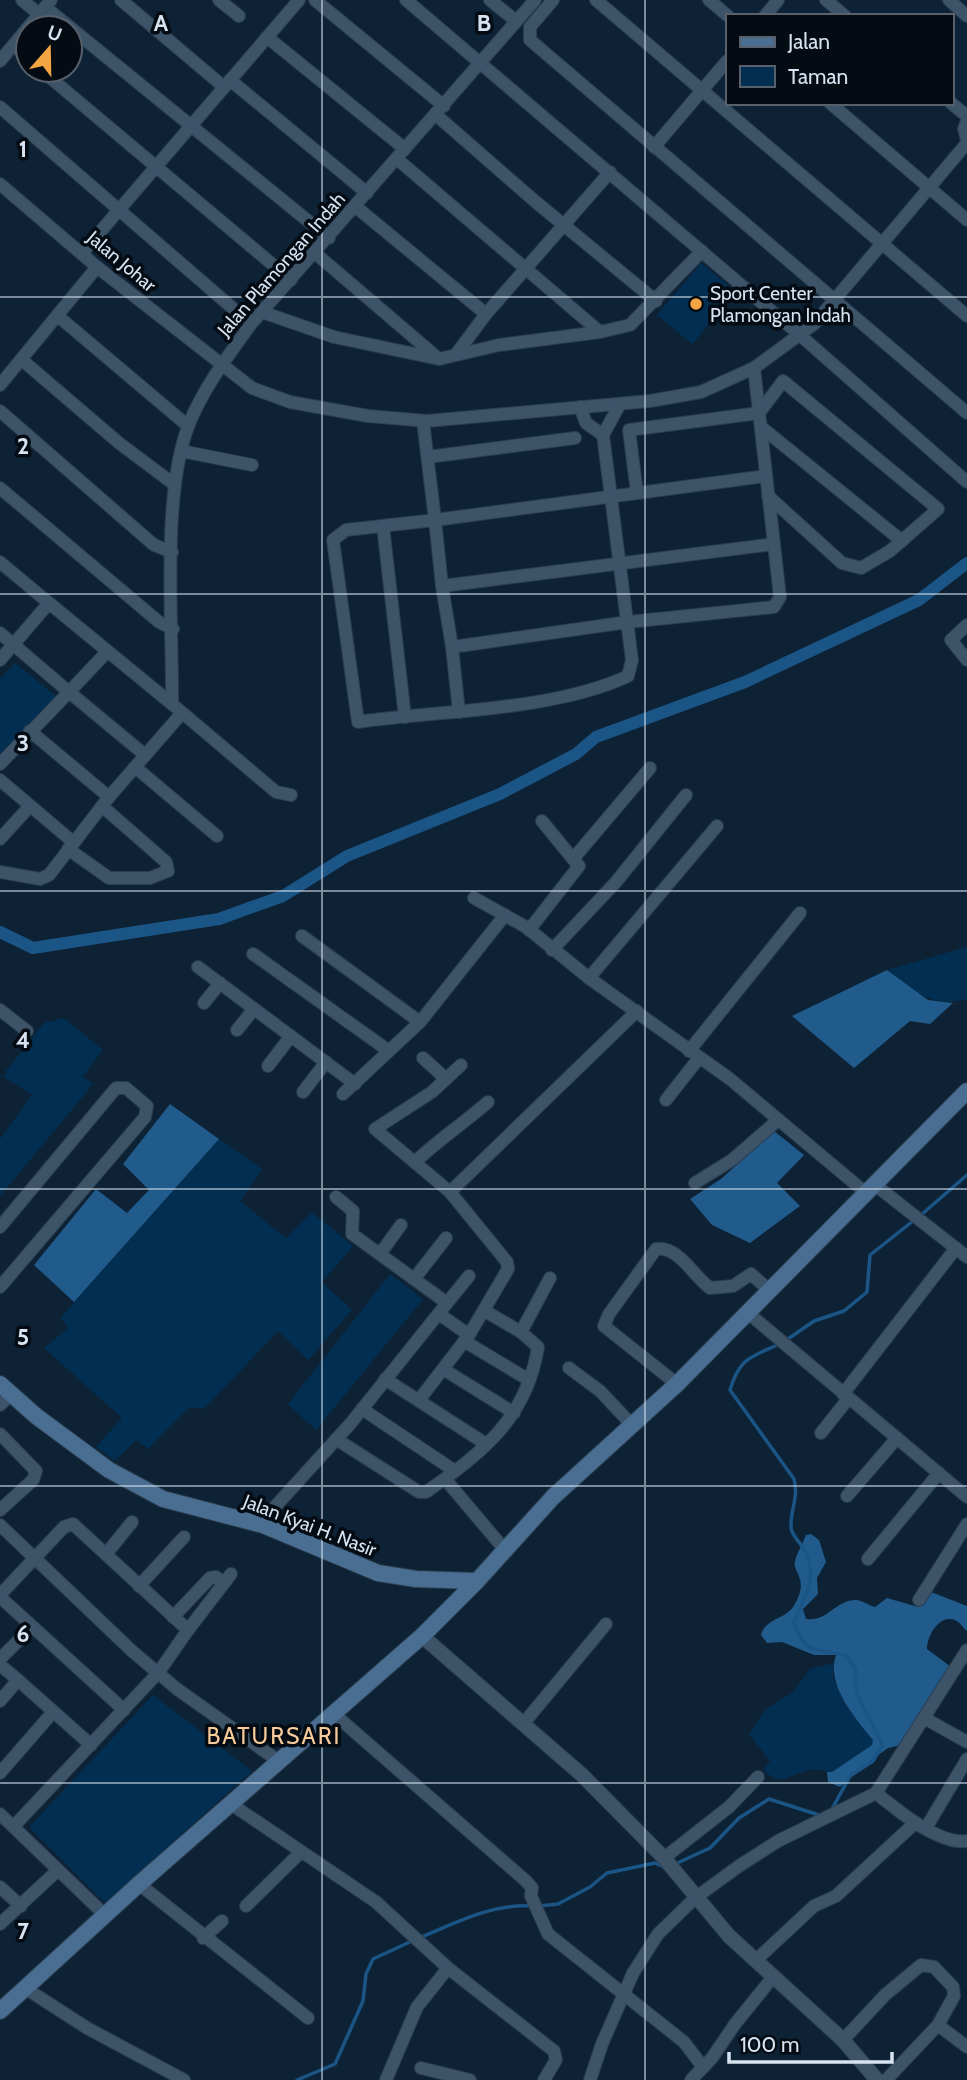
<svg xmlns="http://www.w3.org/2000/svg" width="967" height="2080" viewBox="0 0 967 2080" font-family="Cabin,sans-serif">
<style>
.green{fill:#022f51}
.forest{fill:#205b8c}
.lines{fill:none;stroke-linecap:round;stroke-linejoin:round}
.stream{stroke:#1a5586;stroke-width:3.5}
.canal{stroke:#1a5586;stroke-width:12}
.minor-casing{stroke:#2a3d4f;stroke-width:14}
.tertiary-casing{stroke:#2a3d4f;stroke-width:16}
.secondary-casing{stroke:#2a3d4f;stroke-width:18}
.minor{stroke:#3c5368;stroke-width:12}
.tertiary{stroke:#3c5368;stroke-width:14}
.secondary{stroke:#4a6e91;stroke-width:16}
.grid{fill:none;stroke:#d7e3f0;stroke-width:2;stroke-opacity:0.55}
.poi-dot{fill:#f3a443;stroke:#040b13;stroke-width:2.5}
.labels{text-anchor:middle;stroke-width:7;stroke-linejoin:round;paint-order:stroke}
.street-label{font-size:19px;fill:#d7e3f0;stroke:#040b13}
.poi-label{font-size:19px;fill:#d7e3f0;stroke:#040b13;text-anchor:start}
.quarter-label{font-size:23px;letter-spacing:2px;fill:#f8cb9b;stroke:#040b13}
.grid-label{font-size:23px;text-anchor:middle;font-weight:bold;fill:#d7e3f0;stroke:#040b13;stroke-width:7;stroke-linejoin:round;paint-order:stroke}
</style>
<rect width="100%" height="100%" fill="#0e2235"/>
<g class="green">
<path d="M701,263L736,292L692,344L657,315Z"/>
<path d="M15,663L57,697L0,755V679Z"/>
<path d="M967,947V999C930,1009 915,990 887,970Z"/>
<path d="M64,1018L103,1050L83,1076L93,1084L0,1196V1139L32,1095L4,1077L6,1071L44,1023Z"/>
<path d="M219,1139L262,1169L240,1201L286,1238L312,1212L353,1246L322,1282L352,1310L308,1360L278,1331L204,1409L190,1407L148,1449L136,1440L115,1461L96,1447L122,1418L44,1348L68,1328L61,1317Z"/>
<path d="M390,1274L423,1299L316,1430L288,1404Z"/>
<path d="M834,1663L833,1677L844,1702L873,1740L872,1745L832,1772C826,1772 821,1769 815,1769C791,1771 783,1791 763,1769L770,1761L749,1734L765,1710L793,1692L810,1669Z"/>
<path d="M153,1695L252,1771L105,1903L29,1827Z"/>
</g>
<g class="forest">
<path d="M887,970L928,1000L953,1003L930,1024L910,1021L854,1068L792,1016Z"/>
<path d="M170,1104L219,1139L74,1302L34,1265L96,1189L127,1213L149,1190L123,1164Z"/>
<path d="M774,1131L804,1155L777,1183L800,1206L750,1243L712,1225L690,1199L721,1179Z"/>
<path d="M811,1534L819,1540L826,1562L817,1578L818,1594L803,1609L806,1619C827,1622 834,1602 854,1600C860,1599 868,1605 875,1607L887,1598L918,1607L931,1592L967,1606V1631C962,1627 960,1622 955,1620C939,1614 927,1636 927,1649L951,1667L909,1734L897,1746L888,1748L871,1760L840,1787L828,1782L827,1772H832L872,1745L873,1740C854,1717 826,1685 836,1655H814L782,1642L767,1643L761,1635C765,1619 785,1619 793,1607C811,1579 792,1573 795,1561C797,1553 803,1543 806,1535Z"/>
</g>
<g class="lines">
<g class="stream">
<path d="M921,1215L967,1175"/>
<path d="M785,1341L814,1321L844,1311L867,1292L870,1255L913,1221"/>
<path d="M775,1346C748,1358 739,1360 730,1390L794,1479C799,1499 790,1509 791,1528C792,1536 801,1543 805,1551C819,1580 804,1596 794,1623C806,1657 818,1647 847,1656L856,1671C850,1699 875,1720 882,1746L873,1761L850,1776L832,1809"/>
<path d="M673,1865L710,1848L739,1818L769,1799L819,1815"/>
<path d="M539,1906L558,1904L590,1887L607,1873L655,1863L666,1868"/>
<path d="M419,1938C456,1923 490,1904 531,1906"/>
<path d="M297,2080L335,2064L363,2001L366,1974L373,1959L412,1941"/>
</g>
<path class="canal" d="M0,932L33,948L219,919L252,907L283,896L347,856L500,794L576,754L596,737L745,682L919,600L967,563"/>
<g class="minor-casing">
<g id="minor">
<path d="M22,0L39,14"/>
<path d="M121,0L224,87"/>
<path d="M219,0L239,16"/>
<path d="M315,0L444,106"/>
<path d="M406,0L801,336L967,482"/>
<path d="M490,0L516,21"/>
<path d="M553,0L530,27V40L967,413"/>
<path d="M596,0L967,316"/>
<path d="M709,0L728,16"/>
<path d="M826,0L845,16"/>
<path d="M949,0L967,16"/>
<path d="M45,7L329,238"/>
<path d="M765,16L778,0"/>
<path d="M267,37L405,149"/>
<path d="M14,45L28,59"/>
<path d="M0,61L51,0"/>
<path d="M41,70L291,280"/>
<path d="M230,80L367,193"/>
<path d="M830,103L967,220"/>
<path d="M951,103L967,116"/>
<path d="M0,107L251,324"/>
<path d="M435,114L537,203L656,301"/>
<path d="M967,121L964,129L967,140"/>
<path d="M654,147L727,61"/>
<path d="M397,159L600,332"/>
<path d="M0,184L97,267L252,388L290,402L368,416L427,421L650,401L701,392L754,368L814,324L967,143"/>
<path d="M356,207L486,314"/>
<path d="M82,253L299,0"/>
<path d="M315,253L439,359"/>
<path d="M262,312L334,337L439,359L499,345L600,332L630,325L702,251"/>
<path d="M59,317L188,426"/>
<path d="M457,353L486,314L610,172"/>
<path d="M22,360L119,443L175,485"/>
<path d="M0,385L97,267"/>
<path d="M0,411L154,545L172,552"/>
<path d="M423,421L435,520L346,530L333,540L358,722C442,710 553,711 628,676L632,660L603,435L586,423L580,407"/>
<path d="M761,427L902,541"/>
<path d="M603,435L620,404"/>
<path d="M181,451L252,465"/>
<path d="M428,457L575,438"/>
<path d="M766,476L435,520L442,586L774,544"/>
<path d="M0,488L159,622L173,629"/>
<path d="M637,493L629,430L759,413L783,381L938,509L890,551L861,568L842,563L768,496"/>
<path d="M383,526L405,717"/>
<path d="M0,562L49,603L0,660"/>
<path d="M442,586L452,647L628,622L774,607L780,597L754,368"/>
<path d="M49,603L172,704"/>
<path d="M967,625L951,640L967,660"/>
<path d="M0,633L69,692L106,653"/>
<path d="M452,647L459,712"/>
<path d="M30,731L109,797"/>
<path d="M0,764L69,692L145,755"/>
<path d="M135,767L217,836"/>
<path d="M0,780L73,842"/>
<path d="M291,795L276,792L172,704C173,624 161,496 189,424C204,387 228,356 251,324L535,0"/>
<path d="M542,821L573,859"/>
<path d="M0,839L30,806"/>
<path d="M68,849L109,878H150L168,871L166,862L102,806"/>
<path d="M0,872L40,879L49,875L109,797L182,713"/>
<path d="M474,898L526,927L589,978L730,1079L866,1193"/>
<path d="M529,930L579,866L573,859L650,768"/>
<path d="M302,936L420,1022"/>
<path d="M552,950L616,882L686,795"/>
<path d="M253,954L389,1051"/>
<path d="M198,967L355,1084"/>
<path d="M589,978L717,826"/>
<path d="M204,1003L220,983"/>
<path d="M0,1010L27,1031"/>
<path d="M237,1030L254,1009"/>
<path d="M689,1051L800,913"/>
<path d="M423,1058L446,1079"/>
<path d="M268,1066L291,1036"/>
<path d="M303,1092L326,1062"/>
<path d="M343,1094L420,1022L505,915"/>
<path d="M666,1100L699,1058"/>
<path d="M415,1162C438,1140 464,1123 488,1102"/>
<path d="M695,1183L732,1160L778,1120"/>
<path d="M874,1184L967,1257"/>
<path d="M450,1192L375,1129L432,1092L461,1065"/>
<path d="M0,1227L116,1088H126L147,1106L145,1117L0,1287"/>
<path d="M380,1254L401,1225"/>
<path d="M414,1279L446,1238"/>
<path d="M447,1303L469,1276"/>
<path d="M485,1311L521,1332"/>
<path d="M748,1313L967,1497"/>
<path d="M439,1314L469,1335"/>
<path d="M464,1341L529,1380"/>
<path d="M569,1368L600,1391L632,1425"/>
<path d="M443,1369L514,1413"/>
<path d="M385,1379L486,1444"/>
<path d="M677,1384L604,1326L609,1314L656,1249C678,1245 694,1277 710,1288L733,1286L751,1274L770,1291"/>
<path d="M843,1394L956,1248"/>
<path d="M419,1400L469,1335L508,1269L507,1262L450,1192L637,1011"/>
<path d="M0,1405L11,1394"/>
<path d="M362,1409L455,1471"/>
<path d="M821,1433L848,1399"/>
<path d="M0,1434L36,1471L33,1480L0,1510"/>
<path d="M336,1439L419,1492H426C482,1453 527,1418 538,1347L521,1332L550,1278"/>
<path d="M445,1479L505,1550"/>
<path d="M847,1496L897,1438"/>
<path d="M273,1509L351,1423L447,1303L352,1234L353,1211L336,1197"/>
<path d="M0,1525L132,1651L177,1689L280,1762"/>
<path d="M106,1554L132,1522"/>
<path d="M868,1559L939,1473"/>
<path d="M139,1586L184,1537"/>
<path d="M0,1595L64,1527L73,1524L188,1630L158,1673L14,1826"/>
<path d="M0,1597L124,1710"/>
<path d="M919,1600L967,1524"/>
<path d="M173,1617L210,1578L216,1577L224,1583"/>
<path d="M188,1630L231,1574"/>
<path d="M0,1659L32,1627"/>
<path d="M0,1665L18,1680"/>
<path d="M0,1701L18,1680L91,1745"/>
<path d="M334,1714L526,1881L532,1888L531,1896L548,1934L684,2042L703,2067"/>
<path d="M926,1719L967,1742"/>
<path d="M523,1724L606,1624"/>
<path d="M0,1773L53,1712"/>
<path d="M876,1793C897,1810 939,1845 967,1841"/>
<path d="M231,1804L376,1902L448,1968L554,2051L556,2060L544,2080"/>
<path d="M0,1814L105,1915"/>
<path d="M926,1828L967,1759"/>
<path d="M664,1858L729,1807L758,1777"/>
<path d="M139,1884L308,2018"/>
<path d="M0,1887L21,1906"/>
<path d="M246,1906L301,1852"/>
<path d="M0,1924L58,1870"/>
<path d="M203,1938L222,1921"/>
<path d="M755,1961L814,1906L836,1896L915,1823"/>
<path d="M25,1988L87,2028L184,2080"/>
<path d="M938,2025L967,2047"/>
<path d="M843,2040L885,1995L921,1965L934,1967L953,1987L954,1996L938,2025L886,2080"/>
<path d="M421,2068L470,2080"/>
<path d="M386,2080L417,2007L448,1968"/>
<path d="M590,2080L602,2044L633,1973L658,1934L695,1898L739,1866L778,1841L876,1793L967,1650"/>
<path d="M691,2080L712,2058L735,2024L773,1977"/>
</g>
</g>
<g class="tertiary-casing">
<path id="tertiary" d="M422,1636L582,1775L664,1858L729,1936L843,2040L877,2080"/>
</g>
<g class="secondary-casing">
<g id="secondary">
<path d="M0,1384L36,1416L109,1470L163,1499L263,1525L378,1573L416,1579L477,1581"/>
<path d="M0,2011L139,1884L422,1636L477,1581L553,1497L677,1384L967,1091"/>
</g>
</g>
<use href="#minor" class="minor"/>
<use href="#tertiary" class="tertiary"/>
<use href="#secondary" class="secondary"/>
</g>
<path class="grid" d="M322,0V2080M645,0V2080M0,297H967M0,594H967M0,891H967M0,1189H967M0,1486H967M0,1783H967"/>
<circle class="poi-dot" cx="696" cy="304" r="7"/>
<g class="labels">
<g class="street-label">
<text transform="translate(122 261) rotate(40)" y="7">Jalan Johar</text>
<text transform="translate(281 264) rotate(-49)" y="7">Jalan Plamongan Indah</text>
<text transform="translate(310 1525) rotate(21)" y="7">Jalan Kyai H. Nasir</text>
</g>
<g class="poi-label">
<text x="710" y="300">Sport Center<tspan x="710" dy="22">Plamongan Indah</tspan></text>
</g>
<g class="quarter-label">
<text x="274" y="1744">BATURSARI</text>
</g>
</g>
<g class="grid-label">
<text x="161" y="31">A</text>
<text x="484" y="31">B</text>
<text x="23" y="157">1</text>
<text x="23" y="454">2</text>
<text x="23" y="751">3</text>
<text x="23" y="1048">4</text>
<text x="23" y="1345">5</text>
<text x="23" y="1642">6</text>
<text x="23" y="1939">7</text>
</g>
<rect x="726" y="14" width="228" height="91" fill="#040b13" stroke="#58616b" stroke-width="2"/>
<rect x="740" y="37" width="35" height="10" fill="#4a6e91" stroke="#58616b" stroke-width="2"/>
<text x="788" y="49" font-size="21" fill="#d7e3f0">Jalan</text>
<rect x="740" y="66" width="35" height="21" fill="#022f51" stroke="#58616b" stroke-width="2"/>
<text x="788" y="84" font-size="21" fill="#d7e3f0">Taman</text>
<g transform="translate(49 49) rotate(20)"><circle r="33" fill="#040b13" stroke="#58616b" stroke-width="2"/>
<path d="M0-5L12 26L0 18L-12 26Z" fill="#f3a443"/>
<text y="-10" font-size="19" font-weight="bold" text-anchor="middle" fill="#d7e3f0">U</text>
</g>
<path d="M729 2052v10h163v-10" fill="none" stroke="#d7e3f0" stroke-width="3.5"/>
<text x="740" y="2052" font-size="21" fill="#d7e3f0" stroke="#040b13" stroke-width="5" paint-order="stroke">100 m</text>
</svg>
